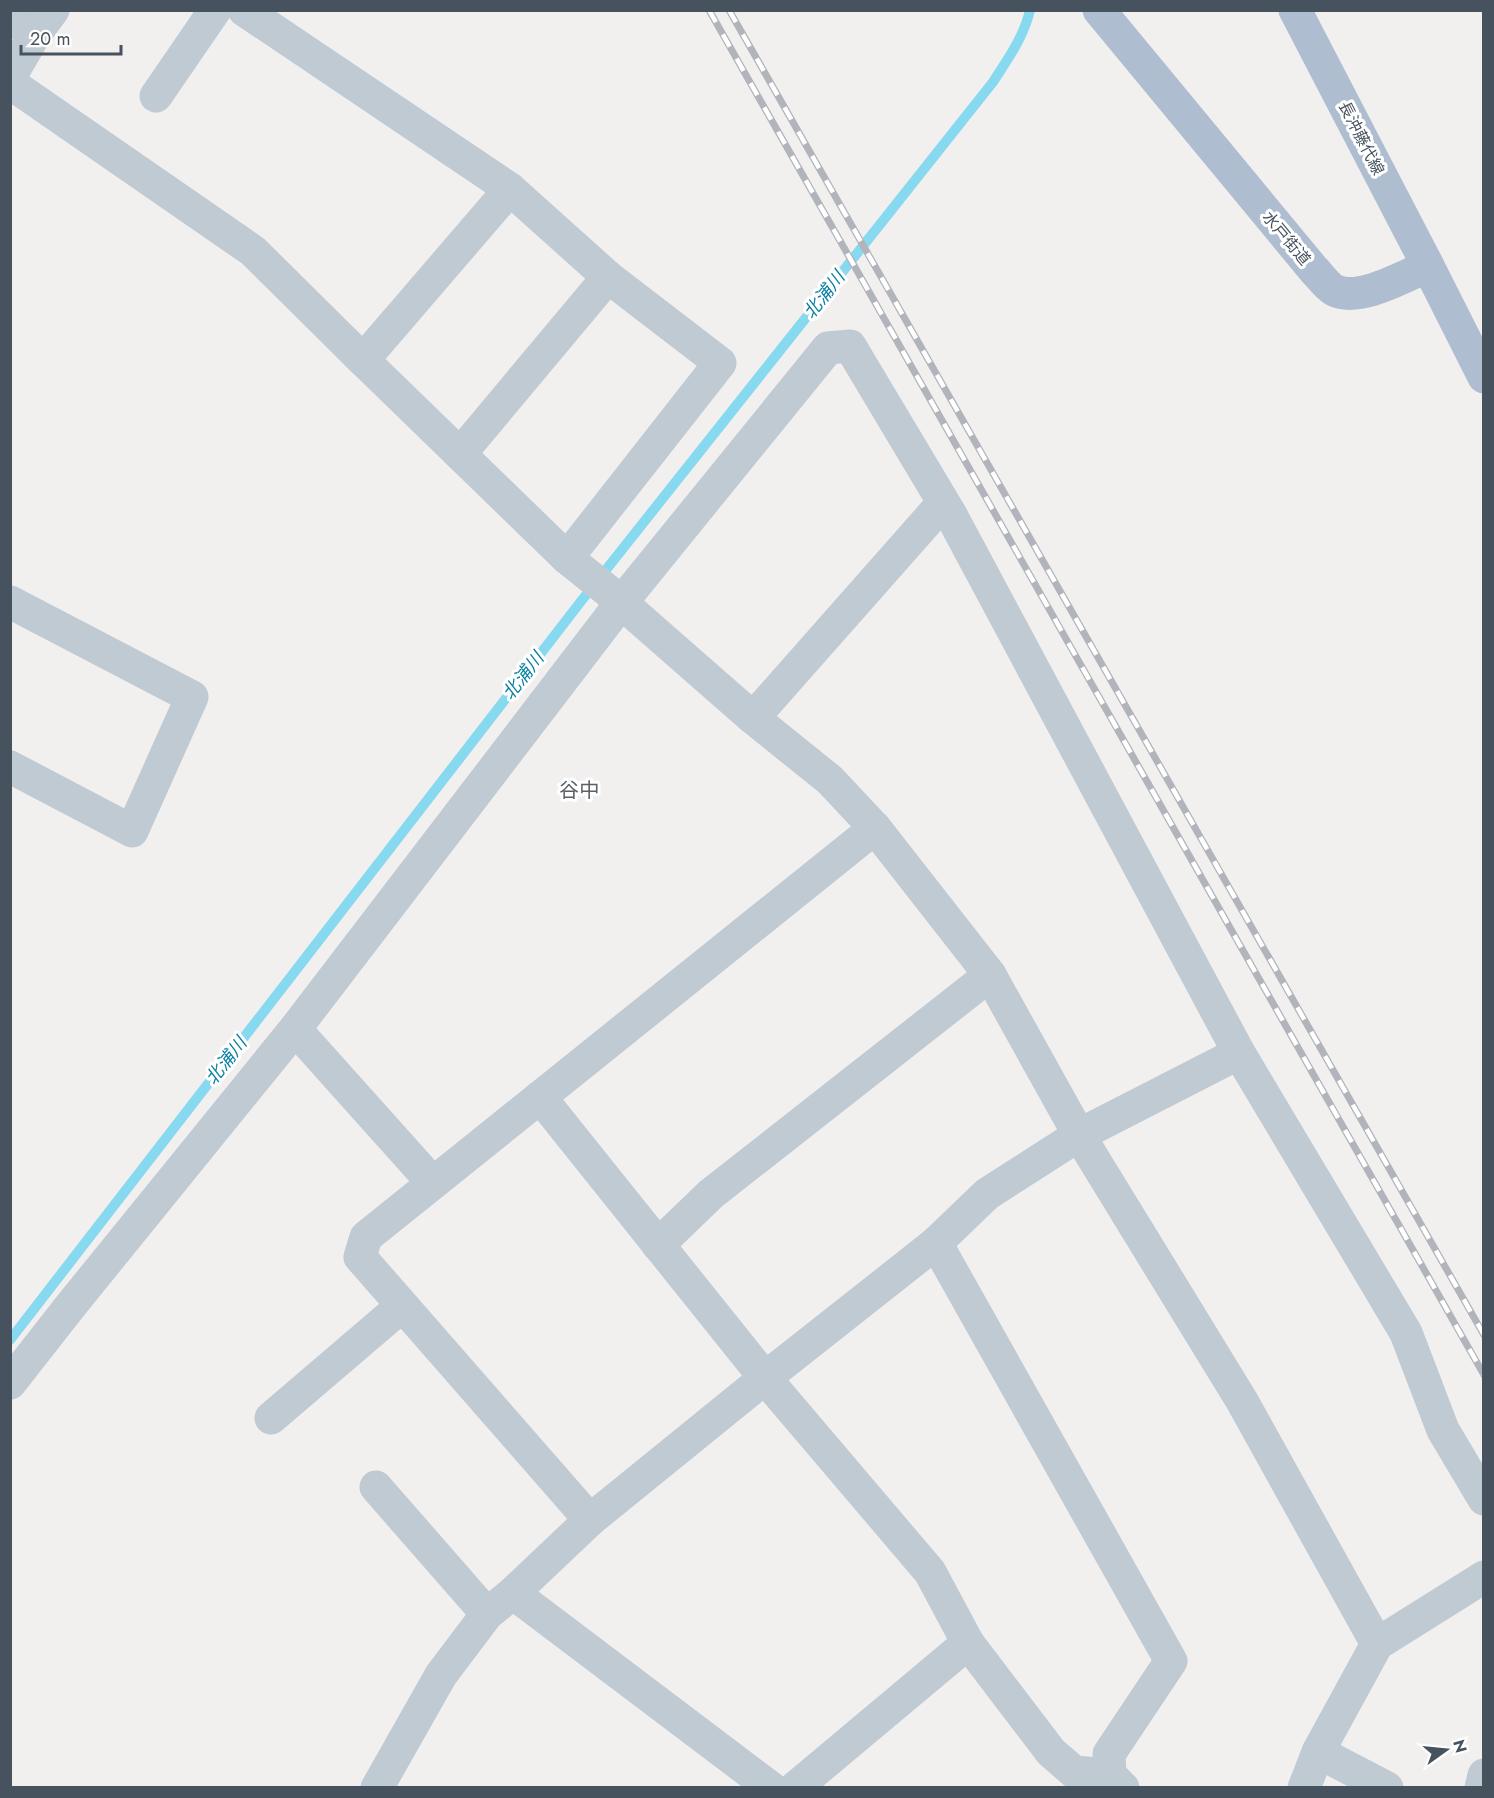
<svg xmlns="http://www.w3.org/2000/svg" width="1494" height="1798" viewBox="0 0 1494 1798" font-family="Jost,'Noto Sans JP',sans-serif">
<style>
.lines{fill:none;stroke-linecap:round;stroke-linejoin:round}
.stream{stroke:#87d9f0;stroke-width:10}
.minor{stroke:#bfcad2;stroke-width:33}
.major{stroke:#aebed0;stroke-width:33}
.rail-casing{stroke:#b1b4ba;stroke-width:7}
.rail{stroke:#fff;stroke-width:4.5;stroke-dasharray:14;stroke-linecap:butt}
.labels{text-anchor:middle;stroke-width:6;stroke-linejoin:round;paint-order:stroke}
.street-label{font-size:16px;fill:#46525e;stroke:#fff}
.water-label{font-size:18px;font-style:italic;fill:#067fa2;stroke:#fff}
.quarter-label{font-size:20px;fill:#5c6065;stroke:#fff}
</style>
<rect width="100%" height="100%" fill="#f2efef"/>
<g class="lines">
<path class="stream" d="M10,1340L582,600L993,82C1007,60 1024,37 1030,10"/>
<g class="minor">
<path d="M244,10L510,189L363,360L567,558L608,591L753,718L830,780L875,828L990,975L1079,1135L1242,1401L1377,1644L1318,1752L1304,1788"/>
<path d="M10,17L35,34"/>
<path d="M10,77L35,34L53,10"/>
<path d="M10,83L253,251L363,360"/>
<path d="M156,96L215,10"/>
<path d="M460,454L608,277L510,189"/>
<path d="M567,558L720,363L608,277"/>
<path d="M10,602L192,697L132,831L10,767"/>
<path d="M753,718L943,503"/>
<path d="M295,1029L433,1183"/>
<path d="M540,1097L765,1378L930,1572L968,1643L1051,1752L1074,1772L1110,1775"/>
<path d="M936,1243L1171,1661L1109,1754L1110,1775L1123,1788"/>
<path d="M658,1245L711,1194L990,975"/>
<path d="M10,1383L72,1304L295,1029L621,603L828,348L850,346L951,515L1239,1053L1406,1333L1443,1430L1484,1499"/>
<path d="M271,1418L402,1306"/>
<path d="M376,1487L487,1614"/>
<path d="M590,1520L360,1257L366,1237L875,828"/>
<path d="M513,1593L771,1788"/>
<path d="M1377,1644L1484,1577"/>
<path d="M1318,1752L1387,1788"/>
<path d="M377,1788L441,1675L487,1614L513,1593L590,1520L765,1378L936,1243L987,1194L1079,1135L1239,1053"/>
<path d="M795,1788L968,1643"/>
<path d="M1481,1788L1484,1775"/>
</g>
<g class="major">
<path d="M1099,10L1314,270C1320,276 1327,286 1334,290C1358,303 1405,276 1428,266"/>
<path d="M1295,10L1428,266L1484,377"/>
</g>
<g class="rail-casing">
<g id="rail">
<path d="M709,10L1484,1375"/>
<path d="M729,10L1484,1335"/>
</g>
</g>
<use href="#rail" class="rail"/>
</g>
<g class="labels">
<g class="street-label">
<text transform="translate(1362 138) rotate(63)" y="6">長沖藤代線</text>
<text transform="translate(1287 238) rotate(50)" y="6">水戸街道</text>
</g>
<g class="water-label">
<text transform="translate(824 295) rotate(-52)" y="6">北浦川</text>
<text transform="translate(523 676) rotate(-52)" y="6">北浦川</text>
<text transform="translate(226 1061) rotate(-52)" y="6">北浦川</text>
</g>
<g class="quarter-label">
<text x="579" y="797">谷中</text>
</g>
</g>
<rect width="1494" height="1798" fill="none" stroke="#46525e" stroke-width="24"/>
<g transform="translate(1446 1750) rotate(75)" stroke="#ffffff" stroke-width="4.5" paint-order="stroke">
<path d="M0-4.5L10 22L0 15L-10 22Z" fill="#46525e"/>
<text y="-9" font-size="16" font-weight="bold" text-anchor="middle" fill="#46525e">N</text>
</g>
<path d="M21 45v9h100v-9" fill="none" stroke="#46525e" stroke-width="3"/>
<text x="30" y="45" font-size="18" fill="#46525e" stroke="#ffffff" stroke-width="4.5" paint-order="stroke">20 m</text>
</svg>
